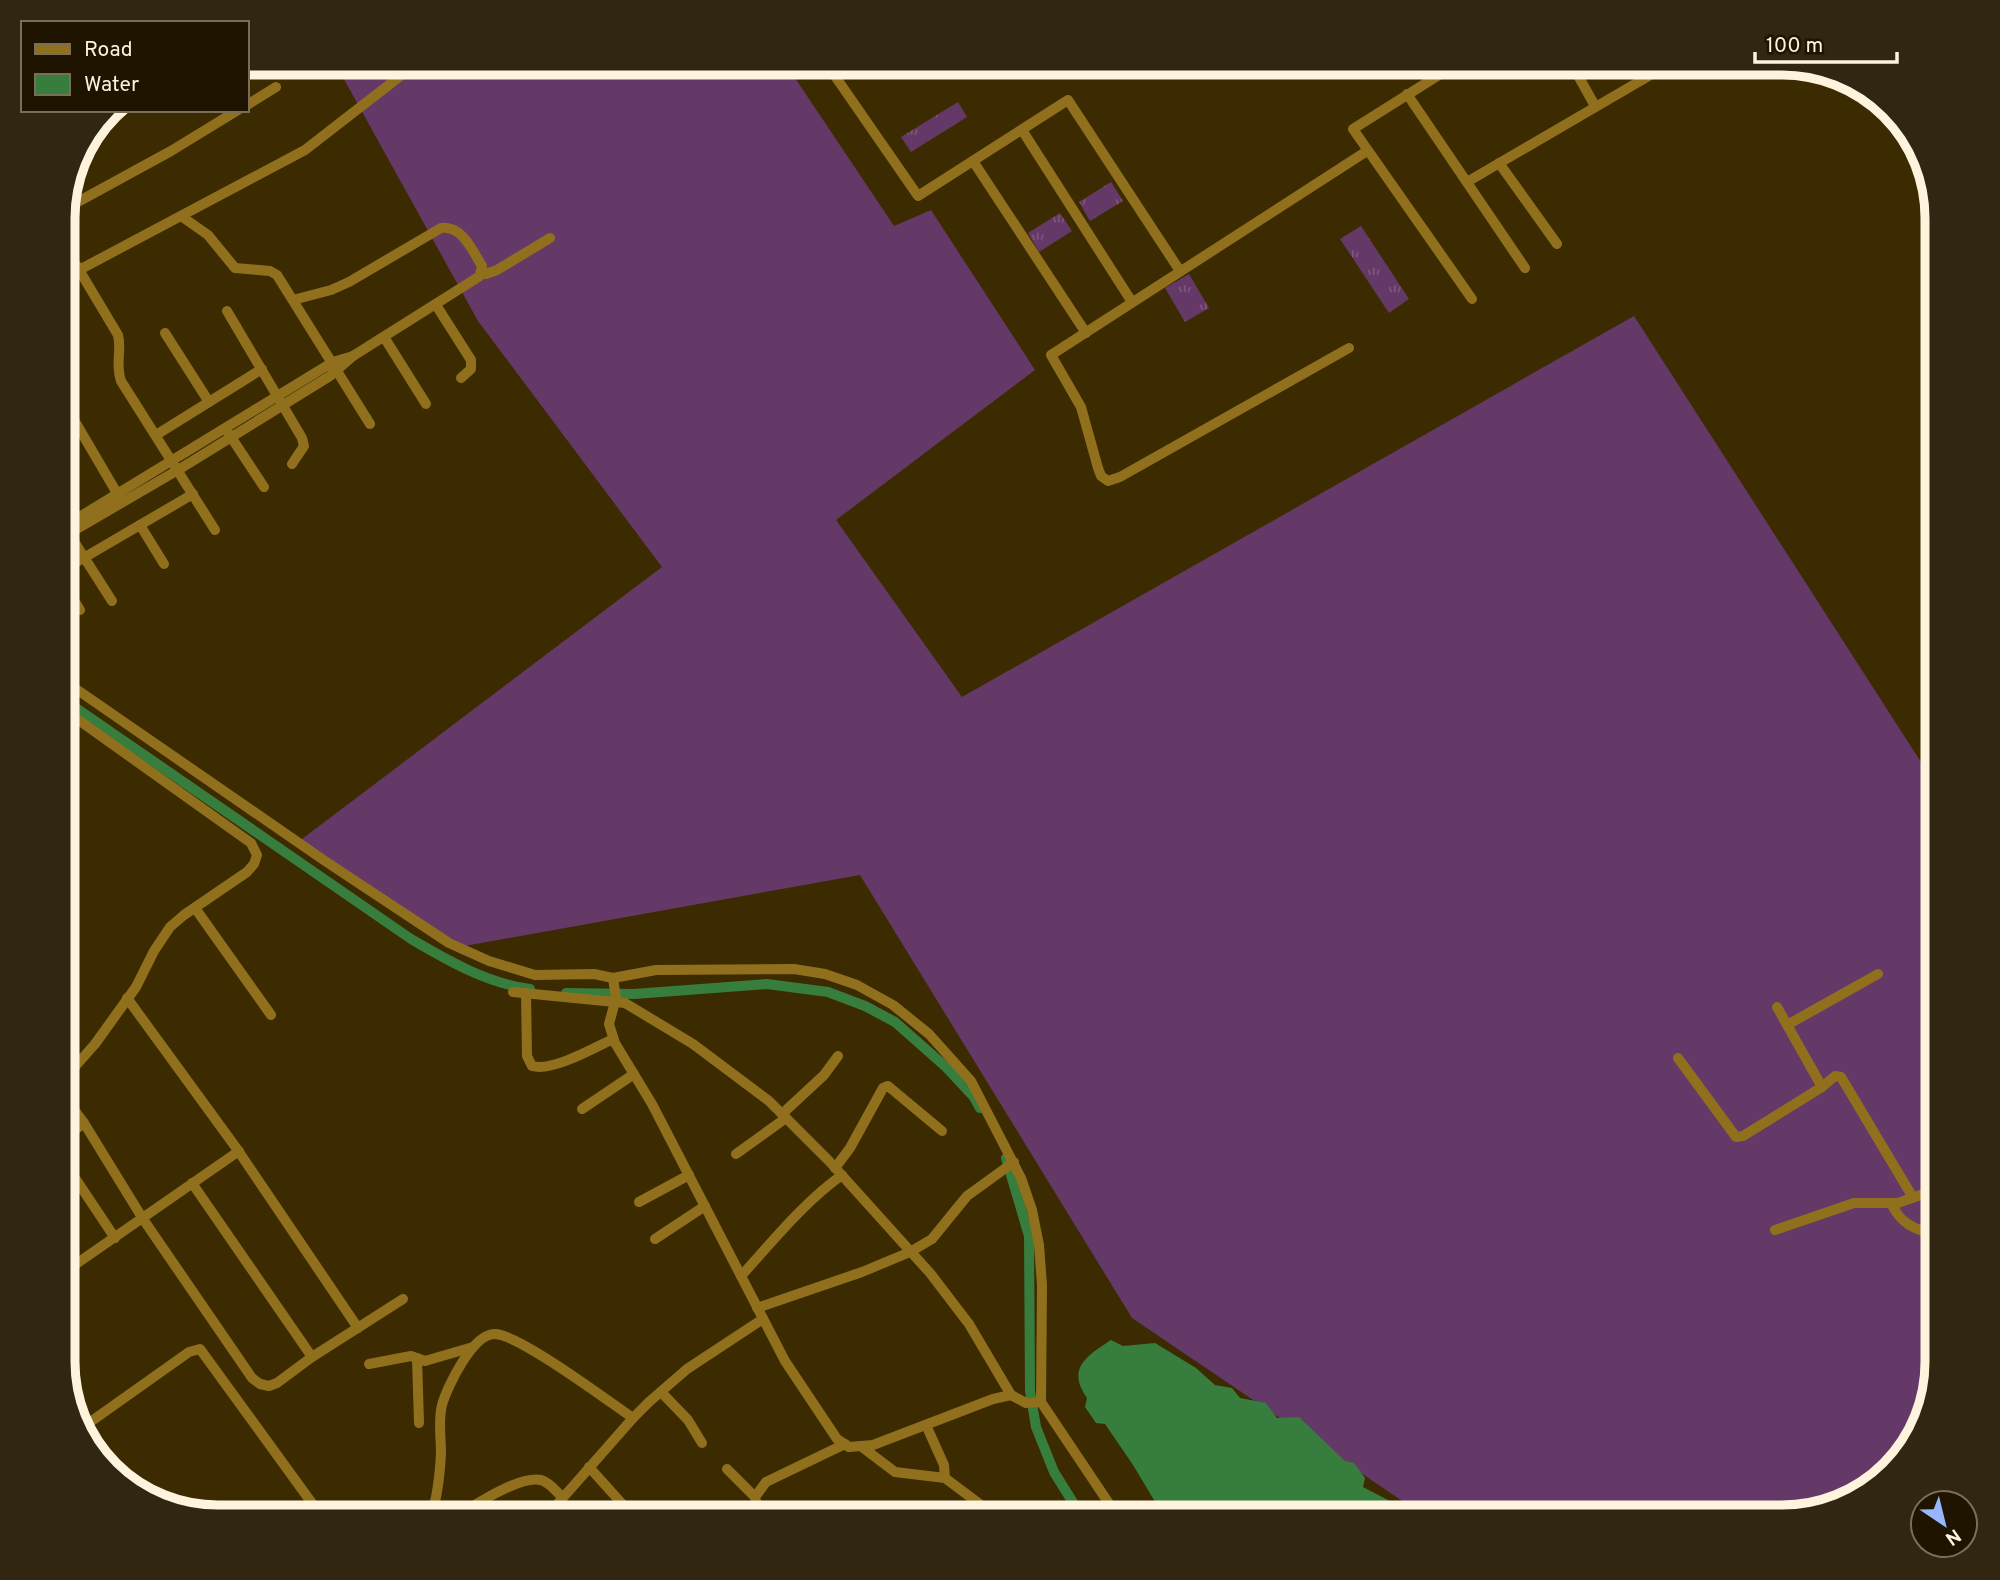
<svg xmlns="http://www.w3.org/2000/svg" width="2000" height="1580" viewBox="0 0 2000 1580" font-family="Overpass,sans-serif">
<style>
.grass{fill:#653967}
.park{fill:url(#park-tufts)}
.water{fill:#367d3e}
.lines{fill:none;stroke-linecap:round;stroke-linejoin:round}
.canal{stroke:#367d3e;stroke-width:10}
.minor{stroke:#90701d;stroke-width:10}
.rim{fill:none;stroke:#fef4de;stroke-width:9}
</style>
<defs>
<pattern id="park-tufts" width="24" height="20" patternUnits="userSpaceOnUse" patternTransform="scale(1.75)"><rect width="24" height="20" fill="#653967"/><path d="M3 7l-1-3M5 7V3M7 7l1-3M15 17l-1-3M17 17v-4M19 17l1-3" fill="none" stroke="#7c567c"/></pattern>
</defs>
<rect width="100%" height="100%" fill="#3c2b00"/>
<path class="grass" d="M335,63H785L894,226L931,210L1035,370L836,520L962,697L1634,316L1937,787V1362L1925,1421L1899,1464L1850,1501L1782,1517H1426L1132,1318L860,875L459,947L298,842L662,567L478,321Z"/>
<g class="park">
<path d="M958,102L967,117L911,152L901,137Z"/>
<path d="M1111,182L1123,201L1090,221L1079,202Z"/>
<path d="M1060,213L1072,231L1039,252L1028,233Z"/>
<path d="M1361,226L1409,299L1389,313L1340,239Z"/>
<path d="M1189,274L1209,308L1185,322L1165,288Z"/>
</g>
<path class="water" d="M1111,1340L1123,1346L1155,1343L1196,1368L1215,1385L1232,1388L1240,1398L1266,1403L1277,1418L1299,1417L1345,1461L1354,1463L1365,1478L1363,1487L1388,1500L1400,1517H1151L1154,1500L1133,1465L1105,1424L1096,1423L1085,1407L1087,1398C1066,1368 1087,1356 1111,1340Z"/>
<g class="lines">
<g class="canal">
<path d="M63,699L411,939C449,961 486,983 530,989"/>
<path d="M566,993L634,994L767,984L828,992L865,1006L895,1022L946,1067L974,1097L980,1108"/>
<path d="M1006,1158L1029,1236L1030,1391L1036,1427L1054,1472L1082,1517"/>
</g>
<g class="minor">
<path d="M826,63L918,196L1068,100L1180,271"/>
<path d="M1458,63L1353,129L1472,299"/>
<path d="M1571,63L1595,106"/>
<path d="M1632,63L1641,80"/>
<path d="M1407,94L1525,268"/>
<path d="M247,105L276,87"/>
<path d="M108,112L111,110"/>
<path d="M1022,130L1132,302"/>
<path d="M973,161L1086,333"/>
<path d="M1499,163L1557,244"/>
<path d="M1467,182L1671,63"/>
<path d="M63,210L171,151L238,110"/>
<path d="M181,216L208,235L235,268L270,271L277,275L370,424"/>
<path d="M63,243L118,335C122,352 115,363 121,381L215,530"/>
<path d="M79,270L305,150L417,63"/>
<path d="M482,271L486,274L497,270L550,238"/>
<path d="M293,300L331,290L349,282L441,228C462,225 472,250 482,266L480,276L353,356"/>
<path d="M436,305L471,360V369L461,378"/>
<path d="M227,311L302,438L304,446L292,464"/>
<path d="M165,333L209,402"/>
<path d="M384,337L426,404"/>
<path d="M1349,348L1120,477L1108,481L1101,476L1098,468L1081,407L1051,355L1367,151"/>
<path d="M63,401L121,500"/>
<path d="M227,431L264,487"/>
<path d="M156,435L262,369"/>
<path d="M140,525L164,564"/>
<path d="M66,529L112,601"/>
<path d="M63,537L178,470L330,376L353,356L333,362L63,527"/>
<path d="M63,570L193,494"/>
<path d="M63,582L80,610"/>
<path d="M63,680L325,861L449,943L489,961L535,975L594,974L613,978L656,970L794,969L825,974L857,985L893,1005L929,1034L971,1081L1021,1178L1032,1210L1039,1245L1042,1285L1041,1402L1118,1517"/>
<path d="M195,908L271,1015"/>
<path d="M613,978L616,998L609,1024L615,1043L652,1104L785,1361L837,1439L849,1447L873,1445L993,1399L1011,1395"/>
<path d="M513,992L625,1003L693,1044L769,1101L829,1161L930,1273L969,1324L1011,1395L1026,1403L1041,1402"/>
<path d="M526,993L527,1056L532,1066C552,1072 594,1048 613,1039"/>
<path d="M127,998L237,1149L358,1328"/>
<path d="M1777,1007L1822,1087"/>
<path d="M1787,1025L1878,974"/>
<path d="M1678,1058L1736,1137L1743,1136L1822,1087L1835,1076L1841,1077L1912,1196"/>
<path d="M63,1080L95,1044L136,987L154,951L170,927L184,915L247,872L254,864L257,855L251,843L63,709"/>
<path d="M63,1095L84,1123L143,1219L252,1378L260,1384L269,1386L277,1383L312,1357L403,1299"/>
<path d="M582,1109L634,1074"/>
<path d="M782,1114L824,1075L838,1056"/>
<path d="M63,1139L84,1123"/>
<path d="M736,1154L786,1118"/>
<path d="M835,1168L850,1148L883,1088L888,1086L942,1131"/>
<path d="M75,1178L115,1238"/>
<path d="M192,1183L312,1357"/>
<path d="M639,1202L689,1175"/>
<path d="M1891,1203C1901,1225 1915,1229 1937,1236"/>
<path d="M1775,1230L1854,1203H1898L1937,1189"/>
<path d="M655,1239L705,1206"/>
<path d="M63,1273L239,1151"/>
<path d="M741,1276C773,1241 803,1203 842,1175"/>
<path d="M757,1308L862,1272L910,1252L932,1239L967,1196L1014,1162"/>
<path d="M417,1358L419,1423"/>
<path d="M369,1364L411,1356L425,1361L473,1347"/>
<path d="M661,1392L688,1420L702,1443"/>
<path d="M926,1425L944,1465L945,1478"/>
<path d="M79,1430L189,1352L200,1349L322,1517"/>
<path d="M862,1447L895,1472L945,1478L997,1517"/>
<path d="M589,1467L625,1507"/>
<path d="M727,1469L755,1497"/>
<path d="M431,1517C437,1498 440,1473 441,1453C441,1438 438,1420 442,1405C447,1387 473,1333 495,1334C520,1335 608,1401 633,1418"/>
<path d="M456,1517C473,1506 519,1475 541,1480C549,1482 556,1491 562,1497"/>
<path d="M546,1517L633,1418L649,1402L687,1369L763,1319"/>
<path d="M755,1517L758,1510L755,1497L766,1482L845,1444"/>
</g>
</g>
<path d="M0 0H2000V1580H0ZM218 75H1782A143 143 0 0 1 1925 218V1362A143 143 0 0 1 1782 1505H218A143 143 0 0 1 75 1362V218A143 143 0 0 1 218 75Z" fill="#312612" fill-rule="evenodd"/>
<path class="rim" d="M218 75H1782A143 143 0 0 1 1925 218V1362A143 143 0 0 1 1782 1505H218A143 143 0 0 1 75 1362V218A143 143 0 0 1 218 75Z"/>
<rect x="21" y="21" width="228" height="91" fill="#1f1400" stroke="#786e59" stroke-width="2"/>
<rect x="35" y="44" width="35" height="10" fill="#90701d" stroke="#786e59" stroke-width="2"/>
<text x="84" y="56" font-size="21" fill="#fef4de">Road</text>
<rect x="35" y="74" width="35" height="21" fill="#367d3e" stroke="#786e59" stroke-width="2"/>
<text x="84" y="91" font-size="21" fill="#fef4de">Water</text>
<g transform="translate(1944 1524) rotate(145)"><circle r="33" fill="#1f1400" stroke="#786e59" stroke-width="2"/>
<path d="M0-5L12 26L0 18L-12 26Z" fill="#97b6fd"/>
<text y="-10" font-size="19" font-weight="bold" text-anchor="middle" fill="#fef4de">N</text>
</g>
<path d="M1755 52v10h142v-10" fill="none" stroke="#fef4de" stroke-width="3.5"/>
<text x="1766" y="52" font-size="21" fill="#fef4de" stroke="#1f1400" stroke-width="5" paint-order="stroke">100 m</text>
</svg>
